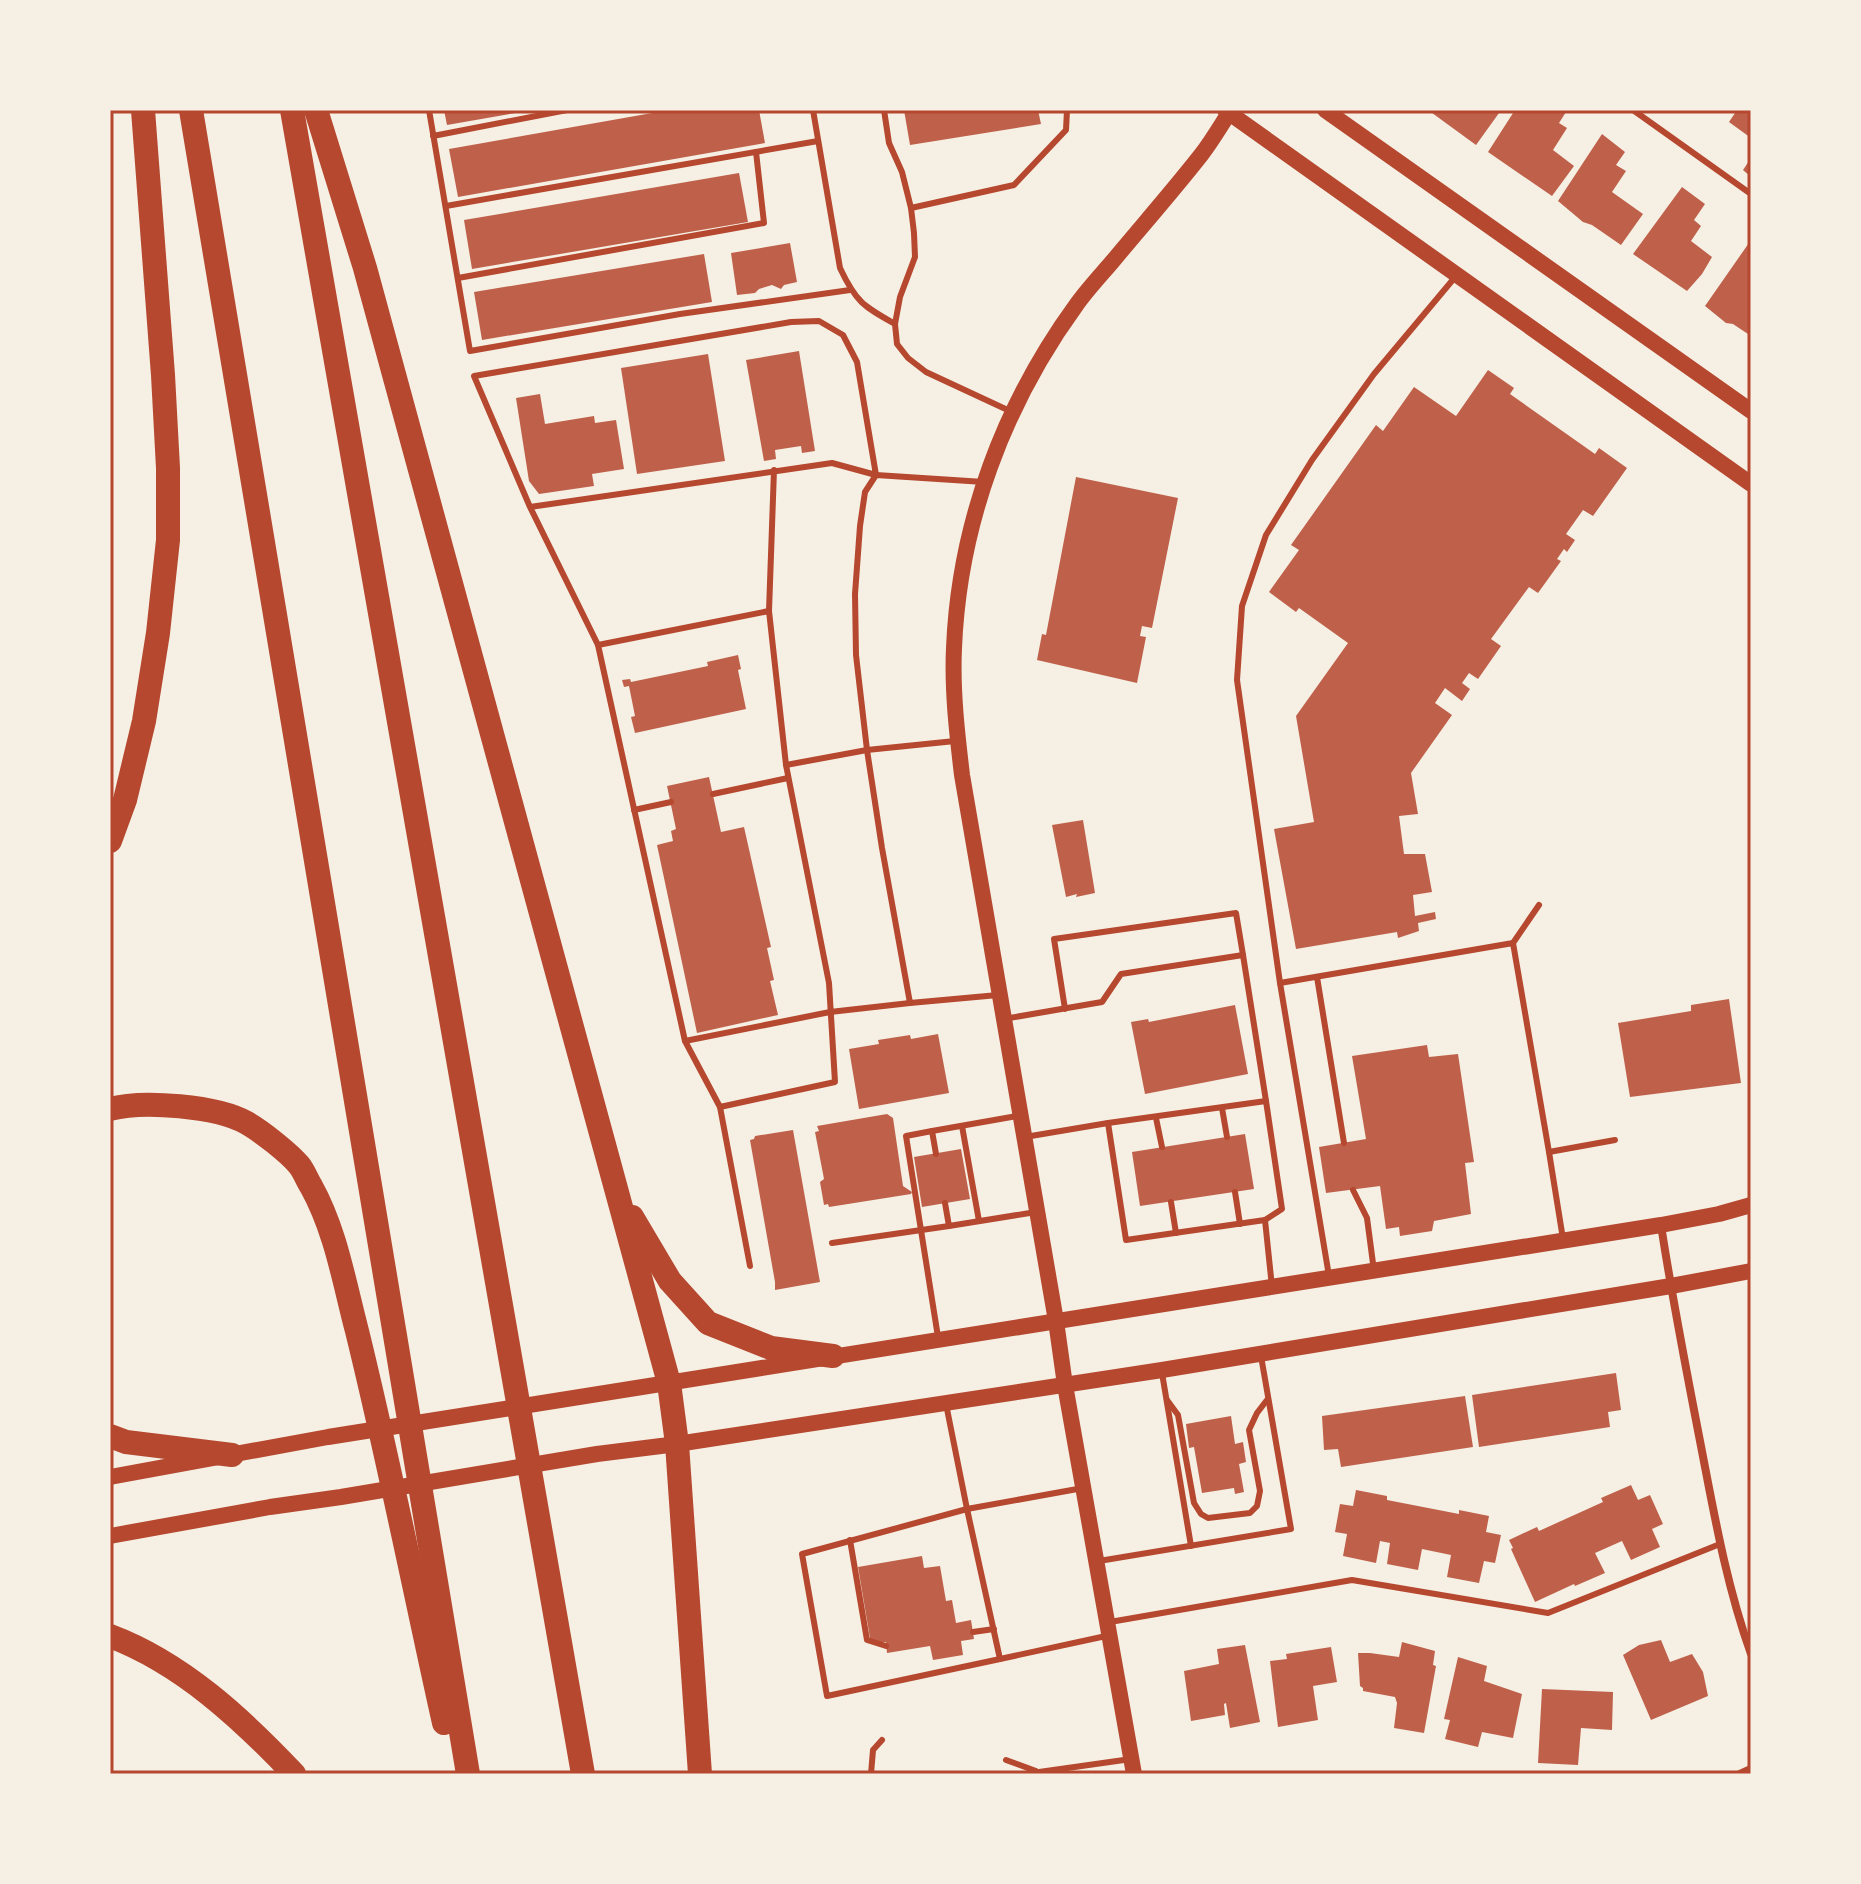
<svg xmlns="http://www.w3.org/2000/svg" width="1861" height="1884" viewBox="0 0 1861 1884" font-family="'Fira Sans',sans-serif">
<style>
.building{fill:#bf614a}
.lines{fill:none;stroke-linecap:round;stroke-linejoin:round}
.service{stroke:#b5482f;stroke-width:6}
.minor{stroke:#b5482f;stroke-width:8}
.secondary{stroke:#b5482f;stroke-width:16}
.motorway{stroke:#b5482f;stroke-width:24}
.neatline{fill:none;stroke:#b5482f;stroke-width:3}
</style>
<rect width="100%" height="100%" fill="#f6efe4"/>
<g class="building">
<path d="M444,110H521V112L447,125Z"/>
<path d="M669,110H759L765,143L458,197L449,149Z"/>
<path d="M904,110H1038L1041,124L910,145Z"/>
<path d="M1428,110H1494L1499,113L1476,145Z"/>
<path d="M1515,110H1563L1566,112L1559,123L1567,128L1553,150L1574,166L1552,196L1488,152Z"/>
<path d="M1737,110H1751V138L1729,122Z"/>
<path d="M1602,134L1625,152L1616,165L1626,171L1612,192L1643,214L1621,245L1592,225L1583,222L1558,201Z"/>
<path d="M1751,158V177L1743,170Z"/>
<path d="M739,173L748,222L472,269L464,220Z"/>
<path d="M1682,187L1705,204L1694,220L1701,226L1691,241L1712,257L1702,274L1687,291L1633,254Z"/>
<path d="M1751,240V336L1733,324L1726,323L1705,306Z"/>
<path d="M790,243L797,282L784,285L781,289L772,285L759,289L755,293L737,295L731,253Z"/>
<path d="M704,254L712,302L482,340L474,292Z"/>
<path d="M799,351L815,451L802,453L801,446L775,450L776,459L764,461L746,360Z"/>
<path d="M708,354L725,461L637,474L621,368Z"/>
<path d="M1488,370L1514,388L1510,394L1595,454L1599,448L1627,468L1593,516L1583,510L1566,534L1575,540L1567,552L1564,549L1557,559L1561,561L1538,593L1529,587L1491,639L1501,646L1478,679L1469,673L1462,683L1470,689L1462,701L1445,688L1435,703L1452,715L1411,773L1418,814L1399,816L1404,854H1425L1432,892L1413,895L1415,916L1435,912L1436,919L1418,923L1419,931L1398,938L1397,932L1296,949L1274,829L1314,822L1296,716L1348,643L1299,608L1296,612L1269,592L1299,550L1291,545L1376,425L1383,431L1414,387L1456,416Z"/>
<path d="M540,394L545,424L594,416L595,423L616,420L624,469L592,474L594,486L539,494L529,481L516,398Z"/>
<path d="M1076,477L1178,498L1152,628L1142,626L1140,636L1146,637L1137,683L1037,660L1042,634L1046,635Z"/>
<path d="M738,655L741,669L738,670L746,709L635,733L631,717L635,716L629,686L624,687L622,680L630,679L631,682L708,666L707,662Z"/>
<path d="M709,777L721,832L744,827L771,947L767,948L774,980L770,981L778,1015L697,1033L657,845L673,841L671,831L676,829L667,786Z"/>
<path d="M1083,820L1095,893L1076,897L1077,894L1066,897L1052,825Z"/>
<path d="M1729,999L1741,1083L1630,1097L1618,1023L1691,1011V1005Z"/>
<path d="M1235,1005L1248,1074L1145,1094L1131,1022L1148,1019L1149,1022Z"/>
<path d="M938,1034L949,1093L859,1109L849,1049L879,1044L878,1040L910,1035L911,1039Z"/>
<path d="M1427,1045L1429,1057L1458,1054L1474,1162L1465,1163L1471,1214L1434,1221L1432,1231L1400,1236L1399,1227L1386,1229L1380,1186L1326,1193L1319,1147L1366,1139L1352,1056Z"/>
<path d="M887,1114L893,1118L903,1186L912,1192L911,1194L829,1207L828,1204L824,1205L820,1182L824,1179L815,1132L819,1131L817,1126Z"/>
<path d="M793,1130L820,1282L775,1290V1282L750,1140L754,1139L755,1136Z"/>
<path d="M1245,1134L1254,1189L1140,1206L1132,1152Z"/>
<path d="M961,1149L970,1199L922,1207L914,1157Z"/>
<path d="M1616,1373L1621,1410L1608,1412L1610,1427L1479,1447L1472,1395Z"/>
<path d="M1465,1396L1473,1447L1341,1467L1338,1449L1324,1450L1322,1416Z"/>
<path d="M1231,1416L1235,1444L1243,1442L1246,1462L1239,1464L1244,1492L1235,1494L1234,1488L1202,1493L1194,1447L1189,1448L1186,1424Z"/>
<path d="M1631,1485L1638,1500L1650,1495L1663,1524L1652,1529L1660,1547L1631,1560L1622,1541L1595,1553L1605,1573L1575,1586L1574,1584L1535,1602L1511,1549L1513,1548L1509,1540L1537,1527L1539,1531L1603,1502L1601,1498Z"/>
<path d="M1356,1490L1387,1496V1500L1459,1514V1510L1489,1516L1486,1532L1501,1535L1495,1563L1484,1561L1479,1583L1447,1577L1451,1555L1422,1549L1418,1570L1387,1564L1390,1543L1380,1541L1376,1563L1343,1556L1347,1534L1335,1532L1340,1504L1353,1506Z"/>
<path d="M922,1556L924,1568L940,1566L946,1601L952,1600L956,1623L971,1620L974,1639L961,1641L963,1655L933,1660L930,1646L887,1653L886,1642L871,1644L858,1567Z"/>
<path d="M1661,1640L1670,1662L1692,1654L1703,1672L1708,1696L1651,1720L1623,1655L1639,1645Z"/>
<path d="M1402,1642L1435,1651L1433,1665L1436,1666L1424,1733L1394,1728L1397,1703L1395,1697L1363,1691V1688L1360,1686L1358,1653H1370L1399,1657Z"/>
<path d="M1245,1645L1260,1722L1230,1728L1226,1703L1224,1704L1225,1715L1191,1721L1184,1671L1219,1664L1217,1649Z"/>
<path d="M1331,1647L1337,1682L1313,1686L1318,1720L1278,1727L1270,1661L1287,1659L1286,1654Z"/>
<path d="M1458,1657L1487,1666L1484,1681L1522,1694L1513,1738L1482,1732L1478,1747L1445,1739L1450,1720L1444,1719Z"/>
<path d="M1542,1689L1613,1692L1612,1730L1581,1728L1578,1765L1538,1763Z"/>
</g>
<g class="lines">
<g class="service">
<path d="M429,110L470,351L680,314L850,290"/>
<path d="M813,110L840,268C856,302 863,306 895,324"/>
<path d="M884,110L889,143L902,172L911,208L914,233L915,257L900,297L895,324L897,344L908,358L926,372L1012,412"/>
<path d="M1633,110L1751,194"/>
<path d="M433,136L567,110"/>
<path d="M446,206L818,141"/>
<path d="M911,208L1014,185L1066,130L1067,110"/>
<path d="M1456,276L1374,374L1312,460L1266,535L1242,606L1237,680L1280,983L1513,943L1549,1152L1615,1140"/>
<path d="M458,278L764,223L756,152"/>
<path d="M984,482L876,475L865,492L860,526L855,594L856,655L867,750L882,848L910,1003L998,995"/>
<path d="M530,507L832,463L876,475L857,362L843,335L819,321L791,322L474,376L530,507L598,645L685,1041L720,1107L835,1082L829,983L786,765L769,611L774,470"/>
<path d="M598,645L769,611"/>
<path d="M786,765L867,750L955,741"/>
<path d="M713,794L788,778"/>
<path d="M634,810L671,802"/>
<path d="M1513,943L1539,905"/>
<path d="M1317,977L1344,1143"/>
<path d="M1280,983L1329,1276"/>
<path d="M1004,1019L1102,1002L1121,974L1243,955L1236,913L1054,939L1065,1009"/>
<path d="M685,1041L830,1012L910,1003"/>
<path d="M1266,1101L1282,1209L1265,1220L1272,1287"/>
<path d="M720,1107L750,1266"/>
<path d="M1222,1108L1227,1137"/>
<path d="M1156,1118L1162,1147"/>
<path d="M1108,1123L1126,1240L1265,1220"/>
<path d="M962,1126L979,1221"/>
<path d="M932,1131L906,1136L938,1337"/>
<path d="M1025,1137L1108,1123L1266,1101L1243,955"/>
<path d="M1549,1152L1563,1239"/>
<path d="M936,1154L932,1131L1017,1116"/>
<path d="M1353,1190L1367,1218L1374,1271"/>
<path d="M1235,1192L1240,1224"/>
<path d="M1171,1202L1176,1233"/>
<path d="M949,1226L1036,1212"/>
<path d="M832,1243L949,1226L945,1203"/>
<path d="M1162,1373L1191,1546"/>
<path d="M1167,1400L1178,1415L1194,1503L1201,1514L1208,1518L1250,1513L1257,1506L1260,1491L1249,1430L1257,1413L1267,1400"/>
<path d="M946,1404L967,1509L802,1554L827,1696L1000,1659L967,1509L1083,1488"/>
<path d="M850,1540L867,1640L886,1646"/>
<path d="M1099,1561L1291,1529L1261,1356"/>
<path d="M1110,1622L1352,1580L1548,1613L1720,1544"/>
<path d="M973,1632L994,1629"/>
<path d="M1000,1659L1106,1636"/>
<path d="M1006,1760L1036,1771"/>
<path d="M871,1774L873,1750L882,1740"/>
<path d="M1025,1774L1131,1759"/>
</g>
<g class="minor">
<path d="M1661,1225C1672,1297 1686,1369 1700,1441C1714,1513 1726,1584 1751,1654"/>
<path d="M1740,1774L1751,1769"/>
</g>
<g class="secondary">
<path d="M1225,110L1751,484"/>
<path d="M1325,110L1751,411"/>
<path d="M110,1477L328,1437L1661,1225L1719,1214L1751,1205"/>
<path d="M110,1536L270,1507L341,1497L597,1454L677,1444L1162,1370L1671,1286L1751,1271"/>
<path d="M1134,1774L1065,1385L1056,1321L962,775C957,733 952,690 954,648C959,524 1004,404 1077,304C1087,290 1100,276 1112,262C1141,227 1172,192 1201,155C1212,141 1221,125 1231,110"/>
</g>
<g class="motorway">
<path d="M191,110L468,1774"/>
<path d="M292,110L583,1774"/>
<path d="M316,110L365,268L669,1383L677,1444L700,1774"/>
<path d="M110,841L125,800L144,721L158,633L168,540V468L163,375L143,110"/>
<path d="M110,1109C143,1100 217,1106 247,1123C261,1131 289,1153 299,1165C304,1171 307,1180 311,1186C336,1231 344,1282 357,1331C389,1461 415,1593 444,1723"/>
<path d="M632,1217L670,1281L708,1323L771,1348L833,1356"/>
<path d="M110,1436L126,1442L232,1455"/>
<path d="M110,1636C182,1663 242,1719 294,1774"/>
</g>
</g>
<rect width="1861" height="1884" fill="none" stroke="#f6efe4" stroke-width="224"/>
<rect x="112" y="112" width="1637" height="1660" class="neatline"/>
</svg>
